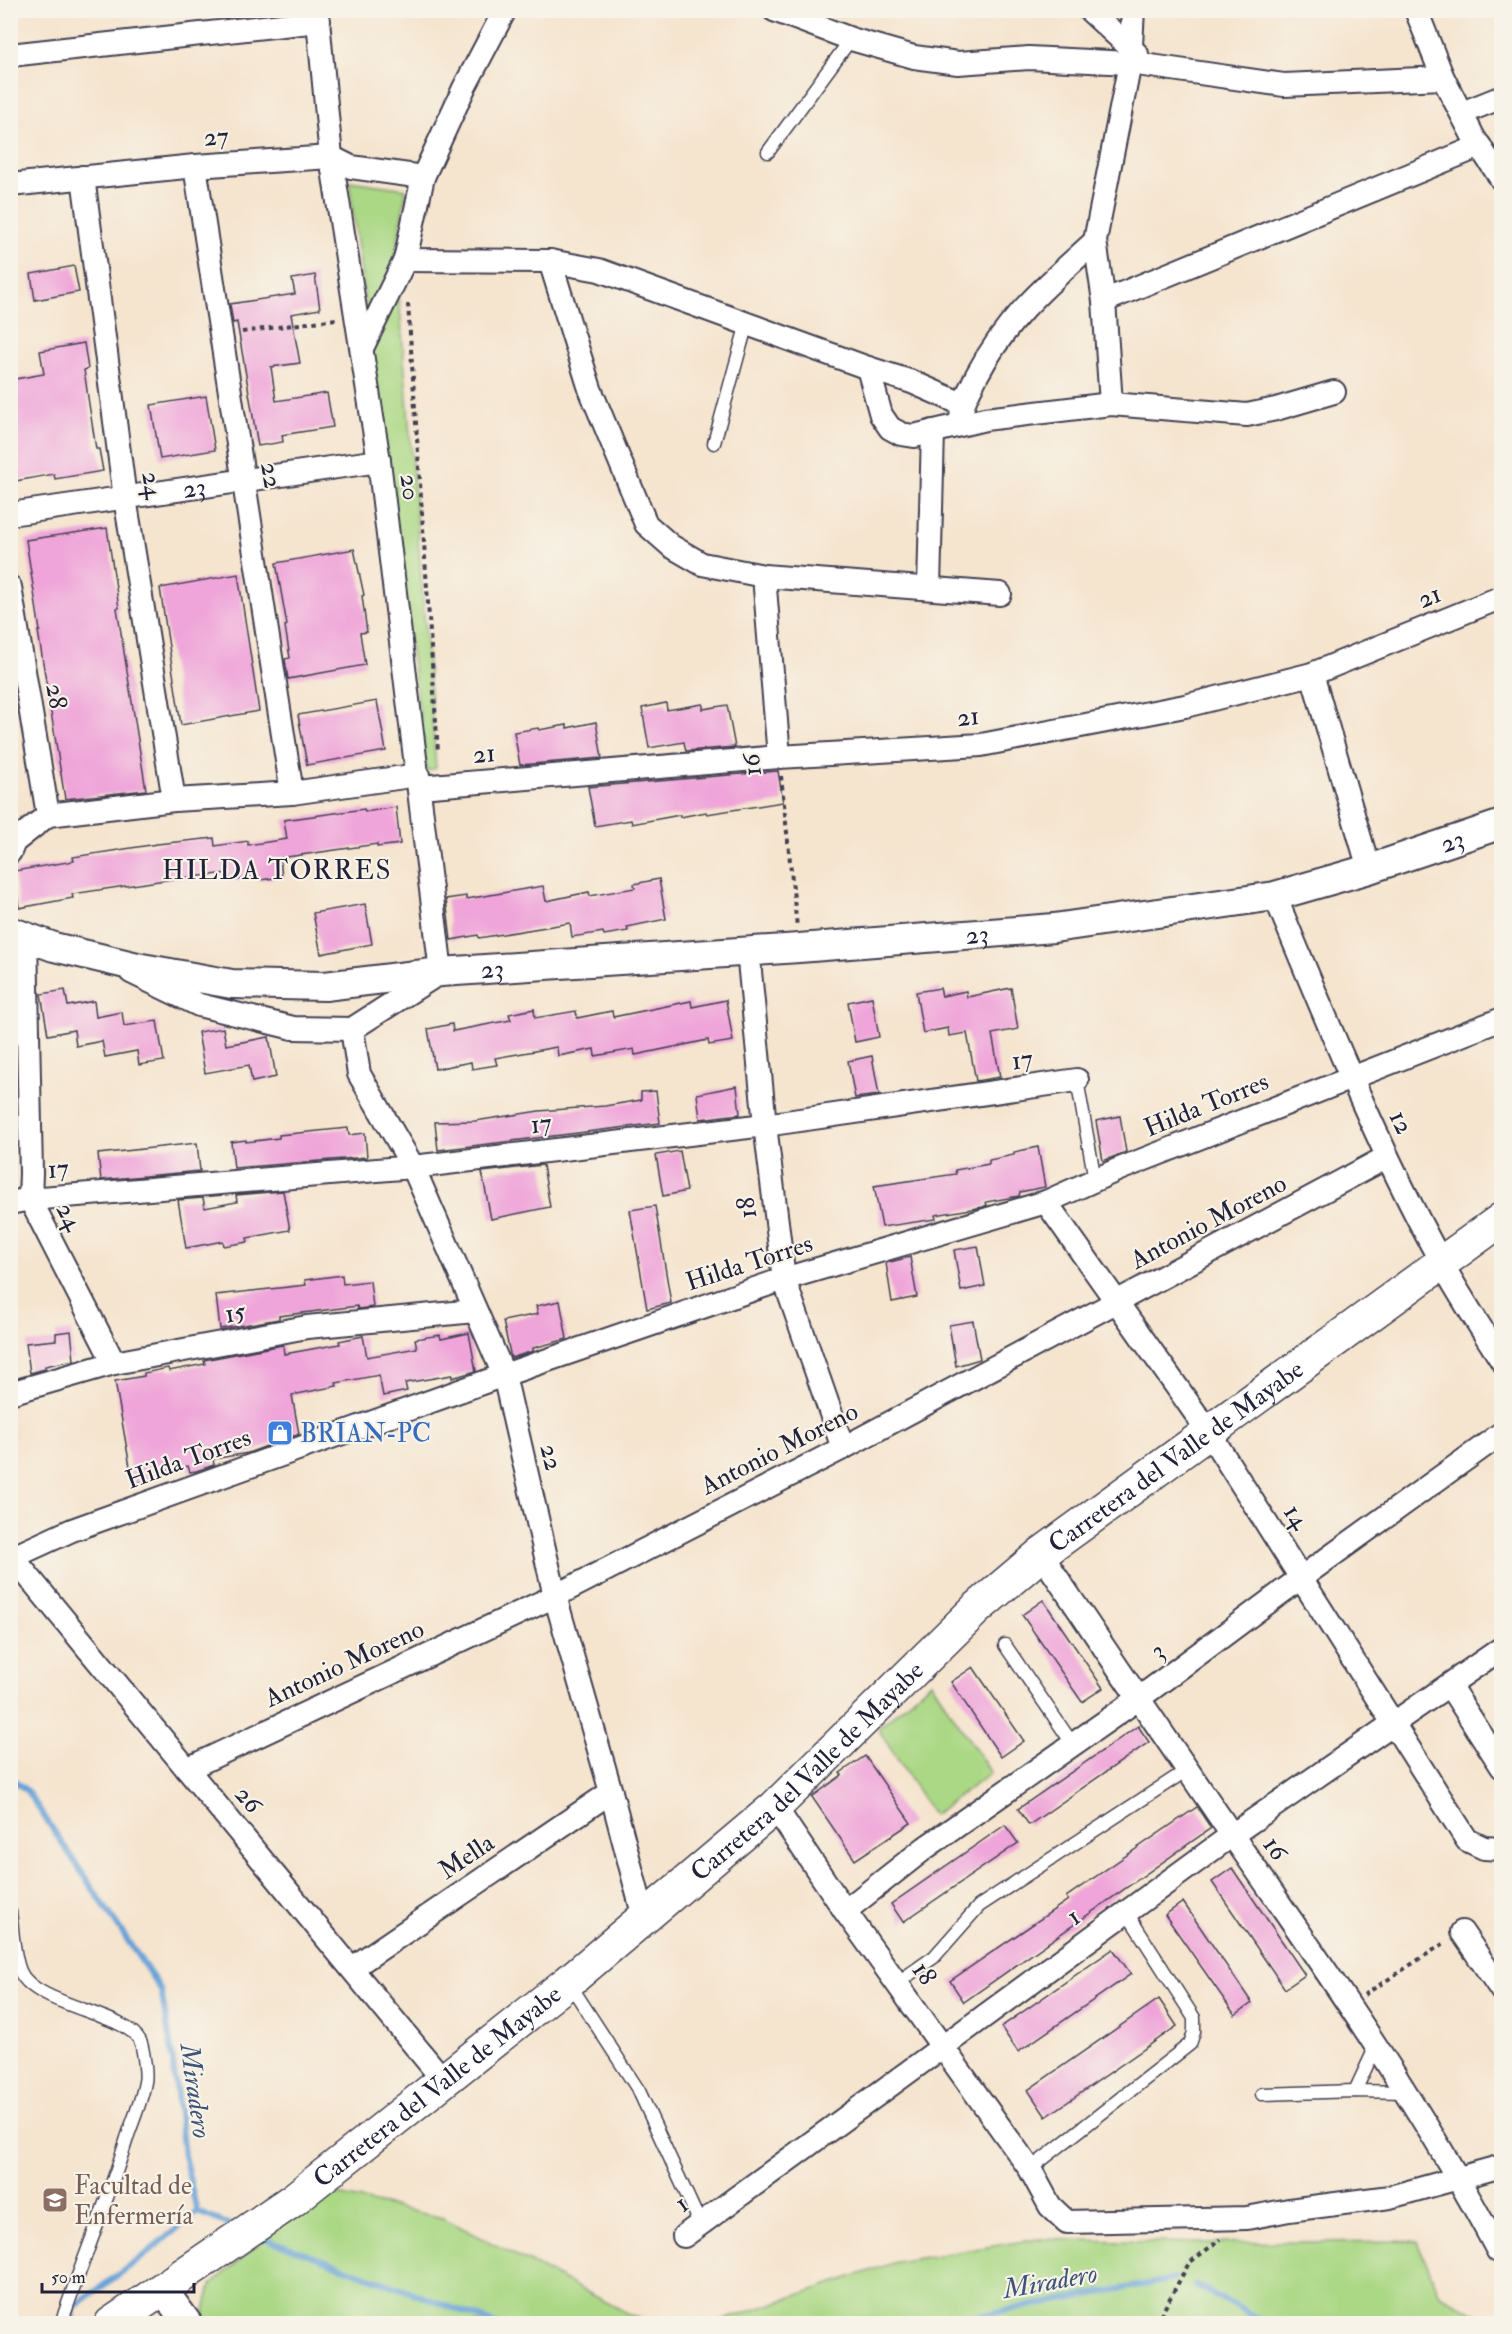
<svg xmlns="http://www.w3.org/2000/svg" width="1512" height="2334" viewBox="0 0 1512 2334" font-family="'IM FELL Double Pica',serif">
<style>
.green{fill:#abd885;stroke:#667d60;stroke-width:1.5}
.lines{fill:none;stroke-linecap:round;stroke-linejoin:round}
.stream{stroke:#67a2d7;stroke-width:6}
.building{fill:#efa5d9}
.service-casing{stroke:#423f51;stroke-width:15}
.minor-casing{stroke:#423f51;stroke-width:26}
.tertiary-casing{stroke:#423f51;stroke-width:32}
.secondary-casing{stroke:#423f51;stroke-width:36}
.path{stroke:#423f51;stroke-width:4;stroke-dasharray:4.5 4.5;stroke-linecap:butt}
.service{stroke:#fff;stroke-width:12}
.minor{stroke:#fff;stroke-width:22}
.tertiary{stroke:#fff;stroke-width:28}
.secondary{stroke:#fff;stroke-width:33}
.labels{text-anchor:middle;stroke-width:4.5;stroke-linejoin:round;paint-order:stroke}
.street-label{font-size:26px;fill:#22223b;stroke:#f7f3e8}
.shop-label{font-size:26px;fill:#366cbe;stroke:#f7f3e8;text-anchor:start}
.education-label{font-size:26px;fill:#785e54;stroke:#f7f3e8;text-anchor:start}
.neighbourhood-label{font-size:27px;letter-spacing:1.5px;fill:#22223b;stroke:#f7f3e8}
.water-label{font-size:27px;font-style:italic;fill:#3e5579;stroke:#f7f3e8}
</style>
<rect width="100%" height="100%" fill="#f7f3e8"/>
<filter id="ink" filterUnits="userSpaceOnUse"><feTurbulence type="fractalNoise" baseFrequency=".0167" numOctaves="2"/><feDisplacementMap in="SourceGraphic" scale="12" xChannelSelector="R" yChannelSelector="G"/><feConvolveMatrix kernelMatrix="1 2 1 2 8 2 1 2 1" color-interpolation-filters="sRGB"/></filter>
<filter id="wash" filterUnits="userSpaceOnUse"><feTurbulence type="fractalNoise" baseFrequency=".008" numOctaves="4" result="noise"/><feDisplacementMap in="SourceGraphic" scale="24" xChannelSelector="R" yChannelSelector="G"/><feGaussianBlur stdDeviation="1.35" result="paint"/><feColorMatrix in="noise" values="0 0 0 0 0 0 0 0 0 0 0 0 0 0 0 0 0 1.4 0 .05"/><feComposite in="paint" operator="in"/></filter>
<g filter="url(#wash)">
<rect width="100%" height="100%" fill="#f5e4ce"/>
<g class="green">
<path d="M349,181L406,189L396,257L436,768L427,771Z"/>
<path d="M931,1682L991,1773L933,1815L878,1729Z"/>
<path d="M320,2191L443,2218L647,2323L208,2324L203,2320L211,2285Z"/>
<path d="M1037,2239L1197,2243L1417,2241L1440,2294L1493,2323H715L896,2262Z"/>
</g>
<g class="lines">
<g class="stream">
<path d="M10,1777L27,1791L161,1990L172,2053L184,2155L197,2212"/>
<path d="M197,2212L236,2227"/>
<path d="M259,2236L496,2324"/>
<path d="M1196,2285L1268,2324"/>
<path d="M72,2324L74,2307L145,2255L197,2212"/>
<path d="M934,2324L1174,2279"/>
</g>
</g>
<g id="blocks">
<g class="building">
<path d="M74,266L79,292L35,300L31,274Z"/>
<path d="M315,275L320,309L291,314L300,363L271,367L276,401L327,393L333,427L282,435L283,442L258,446L237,322L233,323L230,304L295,294L292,279Z"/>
<path d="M84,343L88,369L84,370L89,404L96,449H99L103,471L55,479L54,474L10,482V380L44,374L40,351Z"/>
<path d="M206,396L215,450L160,459L151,405Z"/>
<path d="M107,528L119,608H117L146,790L65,799L38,631H40L26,540Z"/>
<path d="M354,549L364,595L362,596L367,632L360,633L365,665L288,679L285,659L290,658L285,626L287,625L276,563Z"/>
<path d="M238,574L259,711L181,725L160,588Z"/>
<path d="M377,701L386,751L307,765L298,715Z"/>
<path d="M666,703L667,710L703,704V709L727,705L735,747L686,751L684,742L649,748L642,708Z"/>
<path d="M596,722L602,758L520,765L514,732L538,728L539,730L567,725V728Z"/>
<path d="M778,771L783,802L707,814L706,812L680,817V815L632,824L631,820L595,826L588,787Z"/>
<path d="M396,807L400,844L377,847V844L280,858L282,877L260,880L259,877L230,881L229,873L172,879L72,894L73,898L19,908L14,871L74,861L73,857L157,844L214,838L215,846L248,841V845L287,839L284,820L364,809L365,812Z"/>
<path d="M659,879L666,919L627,927L628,931L604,935L603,932L572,937L570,923L479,938L478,935L451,940L446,899L466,896V899L543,886L546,901L589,892L590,896L635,888L634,884Z"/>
<path d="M365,904L372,944L321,954L313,913Z"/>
<path d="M940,988L942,996L966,991L967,997L1011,988L1018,1029L992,1034L1000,1077L976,1081L967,1033L949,1036L948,1028L923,1033L916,992Z"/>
<path d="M65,990L68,1006L94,1001L96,1017L122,1012L124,1026L157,1021L164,1061L139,1065L137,1051L105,1057L102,1041L76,1046L74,1030L48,1035L41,994Z"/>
<path d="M872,997L879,1037L855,1042L848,1002Z"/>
<path d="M726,1000L733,1041L709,1045L708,1040L635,1055L634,1049L595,1056L594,1049L558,1056L557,1047L495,1058L497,1065L472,1069L471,1062L435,1069L428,1029L452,1024L453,1031L511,1020L509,1014L534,1009L535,1018L576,1011L577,1018L612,1011L613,1017L691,1001L692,1007Z"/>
<path d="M223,1028L226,1045L269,1037L276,1077L252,1082L249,1065L205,1073L198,1032Z"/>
<path d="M872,1056L879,1095L855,1098L848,1061Z"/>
<path d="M737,1086L740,1114L700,1119L697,1094Z"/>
<path d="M656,1091L660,1123L438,1150L435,1122L475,1121L539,1111L605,1106L641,1100V1092Z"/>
<path d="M1120,1116L1126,1152L1103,1161L1096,1121Z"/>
<path d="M348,1128L349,1135L365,1133L367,1157L234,1168L231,1142L246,1140V1142L279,1138V1135Z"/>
<path d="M197,1143L200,1171L101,1180L98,1154Z"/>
<path d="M1038,1147L1045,1187L1020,1192L1019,1196L986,1202L987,1205L983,1207L935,1215L936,1219L882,1227L874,1186L956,1174L955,1170L989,1164V1160L1014,1155V1152Z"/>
<path d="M680,1151L687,1191L663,1196L656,1155Z"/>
<path d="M543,1165L550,1207L491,1219L482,1172Z"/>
<path d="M283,1191L290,1230L247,1238L248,1242L224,1246L223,1241L186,1248L178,1200L203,1198L205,1208L237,1202L236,1195Z"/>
<path d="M655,1206L671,1303L647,1309L630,1210Z"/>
<path d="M978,1246L985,1286L961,1291L954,1250Z"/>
<path d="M910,1257L917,1297L892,1302L886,1263Z"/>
<path d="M342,1275L343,1284L370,1281L373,1307L358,1309L357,1306L279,1316V1319L220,1329L216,1295L306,1285L305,1280Z"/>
<path d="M560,1301L567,1339L533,1348V1351L511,1358L503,1321L538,1314L536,1306Z"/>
<path d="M973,1321L980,1359L956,1366L949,1325Z"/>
<path d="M71,1331L74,1360L45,1366V1369L30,1373L26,1343L56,1340V1333Z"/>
<path d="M469,1333L476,1371L452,1378V1375L405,1383L407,1391L383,1396L379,1375L336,1383L337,1386L292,1395L299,1434L248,1453L213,1459L214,1465L196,1471L190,1472L188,1466L156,1472L157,1479L133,1484L115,1381L144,1376V1373L168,1368L169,1371L205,1364L204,1360L283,1345L284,1354L340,1344L339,1341L363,1336L367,1357L417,1348L415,1339L440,1335L441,1339Z"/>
<path d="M1043,1600L1103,1688L1082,1702L1022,1615Z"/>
<path d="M973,1667L1024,1741L1001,1757L951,1682Z"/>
<path d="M1138,1726L1149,1742L1029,1825L1018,1809Z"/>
<path d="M865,1756L911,1823L855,1860L812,1797L842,1775L840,1773Z"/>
<path d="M1197,1807L1211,1828L964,2002L950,1981L1068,1900L1066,1897Z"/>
<path d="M1005,1825L1018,1843L903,1922L891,1904Z"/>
<path d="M1232,1868L1305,1975L1285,1989L1212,1882Z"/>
<path d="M1183,1902L1252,2003L1235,2015L1165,1915Z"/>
<path d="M1113,1949L1131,1974L1018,2052L1001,2027Z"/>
<path d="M1159,1999L1177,2026L1046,2117L1028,2090Z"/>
</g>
</g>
</g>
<g filter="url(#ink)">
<use href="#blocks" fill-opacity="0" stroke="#423f51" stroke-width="1.5"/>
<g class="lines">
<g class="service-casing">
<g id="service">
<path d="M768,152L851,39"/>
<path d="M714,443L747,323"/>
<path d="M1077,1080L1095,1180"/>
<path d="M1005,1645L1072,1743"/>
<path d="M10,1912C13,1931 13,1954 20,1971C34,2006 127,2013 140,2041C143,2047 147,2075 145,2082C142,2100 133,2120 127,2138C108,2201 82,2261 61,2324"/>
<path d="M569,1983L639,2091L700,2223"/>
<path d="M897,1983L934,1957L979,1906L1187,1770"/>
<path d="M1355,2091L1376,2046"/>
<path d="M1262,2094L1355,2091L1406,2092"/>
<path d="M1030,2169L1190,2044L1194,2032V2018L1127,1913"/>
</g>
</g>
<g class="minor-casing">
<g id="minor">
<path d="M774,10L851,39L914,57L958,63L1029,58L1130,63L1284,85L1443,78"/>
<path d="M1089,10L1137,54"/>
<path d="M1416,10L1443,78L1474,138L1502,180"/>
<path d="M10,55L319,21"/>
<path d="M1462,113L1502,97"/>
<path d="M195,166L292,793"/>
<path d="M83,177L125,498L174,800"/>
<path d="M10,185L195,166L331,157L351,167L423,177"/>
<path d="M405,260L550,261L599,270L868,368L912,382L962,404"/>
<path d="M550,261L590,389L646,524L671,546L702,564L764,576L1000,594"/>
<path d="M1104,301L1480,146"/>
<path d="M362,348L405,260L423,177L464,88L505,10"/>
<path d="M868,368L881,415L890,428L901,434L914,436L985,419L1111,404L1247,415L1276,409L1334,392"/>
<path d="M1111,404L1104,301L1095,241L1130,63L1133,10"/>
<path d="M961,418C962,401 970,390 977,375C1008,317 1047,285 1095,241"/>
<path id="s1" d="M10,514L379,461"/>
<path d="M764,576L779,757"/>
<path d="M10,587L48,815"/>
<path d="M929,588L933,431"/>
<path d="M1312,674L1369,869"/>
<path d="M420,787L779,757L981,745L1185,706L1312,674L1502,597"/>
<path d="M10,852L14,842L48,815L174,800L292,793L418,775"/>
<path d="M1275,896C1326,1019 1376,1143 1440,1260C1459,1295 1481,1328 1502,1361"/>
<path d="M12,945L26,938L31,1173L30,1199L114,1363"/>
<path d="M748,951L765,1125L784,1279L843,1448"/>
<path d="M131,972L199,1005L293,1028L352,1029L441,972L379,461L331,157L317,10"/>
<path d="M352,1029L359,1074L413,1167L504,1375L555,1596L611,1792L644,1918"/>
<path d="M1046,1202L1208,1431L1467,1840L1484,1848L1502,1849"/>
<path d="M10,1203L30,1199L413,1167L765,1125L1077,1080"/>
<path d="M10,1393L114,1363L307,1327L475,1311"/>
<path d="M10,1554L444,2081"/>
<path d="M1041,1554C1104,1648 1168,1742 1232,1835C1326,1970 1421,2105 1498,2251"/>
<path d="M13,1557L72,1530L504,1375L784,1279L1046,1202L1117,1170L1502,1019"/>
<path d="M1449,1685L1502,1767"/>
<path d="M187,1769L555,1596L843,1448L1387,1157"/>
<path d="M775,1807L845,1911L1030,2169L1050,2206L1067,2222L1247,2218L1289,2210L1390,2197L1502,2166"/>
<path d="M845,1911L925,1848L1138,1699L1302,1577L1502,1433"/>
<path d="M1462,1932L1502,1991"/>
<path d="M352,1968L611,1792"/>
<path d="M684,2236L1232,1835L1502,1648"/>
</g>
</g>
<g class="tertiary-casing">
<g id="tertiary">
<path id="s2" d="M10,931L54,947L142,968L232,984L325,986L441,972L799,948L1054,928L1275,896L1369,869L1502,824"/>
<path d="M163,2290L188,2324"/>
</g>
</g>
<g class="secondary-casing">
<g id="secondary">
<path id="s3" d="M111,2324L293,2200L568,1982L775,1807L976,1609L1041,1554L1502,1219"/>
</g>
</g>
<g class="path">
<path d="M408,304L438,752"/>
<path d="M242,332L336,319"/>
<path d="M781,776L797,927"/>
<path d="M1364,1995L1446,1942"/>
<path d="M1156,2324L1189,2263L1221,2239"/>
</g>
<use href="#service" class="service"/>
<use href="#minor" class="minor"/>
<use href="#tertiary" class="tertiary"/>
<use href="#secondary" class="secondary"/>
</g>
</g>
<defs>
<g id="shop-square" transform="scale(1.35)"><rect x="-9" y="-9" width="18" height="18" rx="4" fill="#3f7fe0" stroke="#f7f3e8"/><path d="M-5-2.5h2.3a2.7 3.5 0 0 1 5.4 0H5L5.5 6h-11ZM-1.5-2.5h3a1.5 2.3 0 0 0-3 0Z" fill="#fff"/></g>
<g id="university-square" transform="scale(1.35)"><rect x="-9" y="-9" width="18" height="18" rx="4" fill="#8d6e63" stroke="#f7f3e8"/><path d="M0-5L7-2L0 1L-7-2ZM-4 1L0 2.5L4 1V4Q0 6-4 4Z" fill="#fff"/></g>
</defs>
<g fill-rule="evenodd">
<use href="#shop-square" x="280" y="1433"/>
<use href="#university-square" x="55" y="2200"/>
</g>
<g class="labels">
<g class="street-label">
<text transform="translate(216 136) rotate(-4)" y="9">27</text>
<text transform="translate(272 475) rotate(81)" y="9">22</text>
<text transform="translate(153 485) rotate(82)" y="9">24</text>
<text transform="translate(411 487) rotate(83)" y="9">20</text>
<text dy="9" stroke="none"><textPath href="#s1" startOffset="186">23</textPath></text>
<text transform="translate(1429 596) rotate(-22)" y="9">21</text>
<text transform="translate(57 696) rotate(81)" y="9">28</text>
<text transform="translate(968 716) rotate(-6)" y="9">21</text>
<text transform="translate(484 753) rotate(-5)" y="9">21</text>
<text transform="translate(751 765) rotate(-96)" y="9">16</text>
<text dy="9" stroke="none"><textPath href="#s2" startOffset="1462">23</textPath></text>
<text dy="9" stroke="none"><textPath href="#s2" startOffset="976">23</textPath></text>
<text dy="9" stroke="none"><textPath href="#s2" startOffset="490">23</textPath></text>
<text transform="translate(1022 1059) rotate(-8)" y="9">17</text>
<text transform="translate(1206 1104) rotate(-22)" y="9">Hilda Torres</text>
<text transform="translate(1402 1122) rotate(65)" y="9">12</text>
<text transform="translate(541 1123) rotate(-7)" y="9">17</text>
<text transform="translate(58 1168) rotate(-5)" y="9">17</text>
<text transform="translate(746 1208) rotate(-97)" y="9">18</text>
<text transform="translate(70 1216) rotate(63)" y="9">24</text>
<text transform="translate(1208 1221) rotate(-28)" y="9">Antonio Moreno</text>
<text transform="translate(749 1262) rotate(-18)" y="9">Hilda Torres</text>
<text transform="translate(235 1312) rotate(-11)" y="9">15</text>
<text transform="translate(779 1448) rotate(-27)" y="9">Antonio Moreno</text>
<text dy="9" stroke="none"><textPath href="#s3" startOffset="1376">Carretera del Valle de Mayabe</textPath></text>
<text transform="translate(552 1457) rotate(77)" y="9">22</text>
<text transform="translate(188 1458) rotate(-20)" y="9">Hilda Torres</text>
<text transform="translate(1297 1516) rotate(57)" y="9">14</text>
<text transform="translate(1157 1650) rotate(-37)" y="9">3</text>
<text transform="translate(344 1663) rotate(-25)" y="9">Antonio Moreno</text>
<text dy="9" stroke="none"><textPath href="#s3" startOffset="890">Carretera del Valle de Mayabe</textPath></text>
<text transform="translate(249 1799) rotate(50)" y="9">26</text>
<text transform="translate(1276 1848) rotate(55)" y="9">16</text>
<text transform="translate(466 1856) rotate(-34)" y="9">Mella</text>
<text transform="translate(1073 1916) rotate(-36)" y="9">1</text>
<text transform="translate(925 1973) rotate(55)" y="9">18</text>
<text dy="9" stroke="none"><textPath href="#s3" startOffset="404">Carretera del Valle de Mayabe</textPath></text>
<text transform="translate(681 2203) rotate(-37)" y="9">1</text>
</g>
<g class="shop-label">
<text x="300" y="1442">BRIAN-PC</text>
</g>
<g class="education-label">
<text x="74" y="2194">Facultad de<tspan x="74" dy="30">Enfermería</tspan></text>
</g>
<g class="neighbourhood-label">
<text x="277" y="879">HILDA TORRES</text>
</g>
<g class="water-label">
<text transform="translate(196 2091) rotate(82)" y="9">Miradero</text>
<text transform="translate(1050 2281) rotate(-10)" y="9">Miradero</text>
</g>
</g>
<rect width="1512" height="2334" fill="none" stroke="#f7f3e8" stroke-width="36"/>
<path d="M42 2283v9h152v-9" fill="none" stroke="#22223b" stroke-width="3"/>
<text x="51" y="2283" font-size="18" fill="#22223b" stroke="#f7f3e8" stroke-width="4.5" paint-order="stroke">50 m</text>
</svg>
